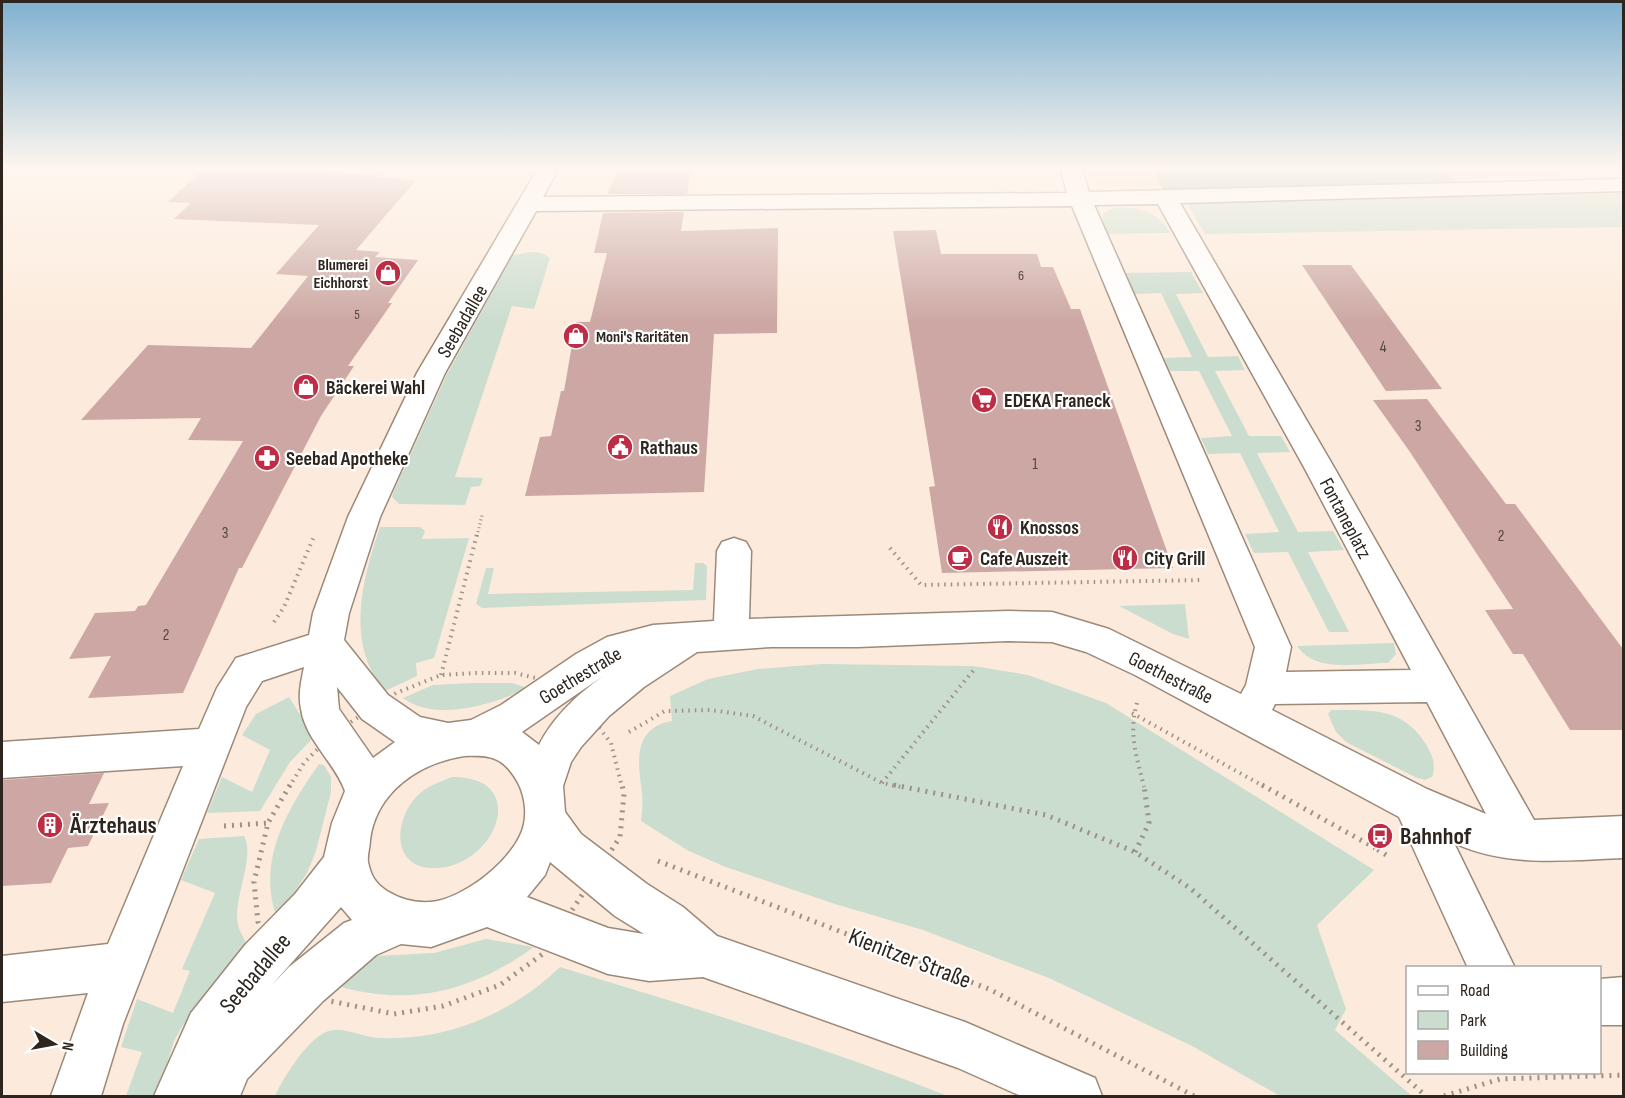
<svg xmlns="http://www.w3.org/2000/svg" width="1625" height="1098" viewBox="0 0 1625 1098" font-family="'Sofia Sans Condensed',sans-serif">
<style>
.education{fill:#ece4ce}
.green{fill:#cbddce}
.forest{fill:#9ebaa3}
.building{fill:#cca7a3}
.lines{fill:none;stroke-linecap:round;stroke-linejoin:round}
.minor-casing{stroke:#9c8978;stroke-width:3}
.path-far2{stroke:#9d9085;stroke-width:3;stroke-dasharray:1 3;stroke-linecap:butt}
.path-far1{stroke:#9d9085;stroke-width:4;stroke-dasharray:1.5 5;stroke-linecap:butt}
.path{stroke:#9d9085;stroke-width:5;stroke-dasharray:2 6;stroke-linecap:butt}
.minor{fill:#fff;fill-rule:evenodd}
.labels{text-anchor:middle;stroke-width:4.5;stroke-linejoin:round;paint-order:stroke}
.far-number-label{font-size:14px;fill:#55463f}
.far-poi-label{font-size:16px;font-weight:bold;fill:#2d251e;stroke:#fff;text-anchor:end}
.number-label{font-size:16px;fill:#55463f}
.street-label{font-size:20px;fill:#2d251e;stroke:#fff}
.poi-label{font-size:20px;font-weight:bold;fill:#2d251e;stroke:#fff;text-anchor:start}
.near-poi-label{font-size:24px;font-weight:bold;fill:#2d251e;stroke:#fff;text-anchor:start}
.near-street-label{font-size:24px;fill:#2d251e;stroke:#fff}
</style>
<rect width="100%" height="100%" fill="#fcebdc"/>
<path class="education" d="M1090,170H1566L1555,176L1096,187Z"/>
<g class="green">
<path d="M1622,193L1623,194V227L1205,234L1185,200Z"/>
<path d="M1121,207C1143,208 1160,214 1170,233L1107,234L1102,222L1103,214L1111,209Z"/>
<path d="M531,252L542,253L550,258L534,309L512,306L455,477L483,478L480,486L471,487L465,505L399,504L392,497L393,493L446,376L513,255Z"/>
<path d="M1191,272L1203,293L1176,294L1208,357L1238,356L1245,370L1215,371L1249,436H1281L1290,452L1257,453L1298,532L1333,531L1344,550L1308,552L1349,632H1329L1288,552L1254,553L1245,534L1279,532L1240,453L1208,454L1201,438L1232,436L1199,371H1170L1164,358L1192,357L1161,293L1134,294L1125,273Z"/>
<path d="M380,527H420L425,531L422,539L469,538L434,658L416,663L417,676L385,691C345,644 362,580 380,527Z"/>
<path d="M695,563H703L707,566L706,600L482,608L476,604L486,568H494L488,594L693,590Z"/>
<path d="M1185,604L1189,639L1173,634L1119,606Z"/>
<path d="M1394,643L1396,654L1388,663C1359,663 1316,674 1297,646Z"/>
<path d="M822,664L973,666L1028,675L1106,703L1374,870L1317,925L1346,1009L1335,1030L1412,1096H1280L1192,1046L1049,978L923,930L835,904L723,866L687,850L641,821C642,812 643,802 642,793C638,763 632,728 672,721L670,696L708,679L758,669Z"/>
<path d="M472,683H512L528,688C495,704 436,723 403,698L433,685Z"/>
<path d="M289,697L314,737L290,762L260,811L207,813L222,777L252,792L270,750L242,735L256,714Z"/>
<path d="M1331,710C1372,710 1404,707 1427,746C1433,756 1436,766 1432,777L1425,780L1415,777L1346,742L1336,732L1328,714Z"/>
<path d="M319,764L324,765L331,777V792L316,851L307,873L277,918C256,861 287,810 319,764Z"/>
<path d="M452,777C532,776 496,868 434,868C391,868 394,821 416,797C426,786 440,782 452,777Z"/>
<path d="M244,836C256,858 232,899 238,925C240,932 245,940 248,947L181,1028L174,1041L157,1096H126L142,1052L121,1047L137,999L173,1013L190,971L182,969L215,893L181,880L199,839Z"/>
<path d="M486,939L534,947C470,993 407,1008 331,984L376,956L434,953Z"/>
<path d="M560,967C691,1007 821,1046 948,1096H275C283,1078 307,1040 326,1032C342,1025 364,1038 380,1038C448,1041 512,1013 560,967Z"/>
</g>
<path class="forest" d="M1154,170H1444L1465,189L1164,193Z"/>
<g class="building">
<path d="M202,170H299L379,175L377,177L416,180L356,250L380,252L375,257L418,260L388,303H392L348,366H354L321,416L242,568H239L183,693L88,698L111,656L69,659L95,613L135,611L138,606L146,605L243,441L188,440L201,418L81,420L148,345L251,348L308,276L276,274L319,225L174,219L191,203L168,202Z"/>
<path d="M618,170H691L687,194H607Z"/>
<path d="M684,212L681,231L778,228L777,333L714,334L704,492L525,496L540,437L551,436L561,391H564L576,322H590L607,253H594L603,213Z"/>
<path d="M936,230L941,254H1037L1041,267H1053L1071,309H1080L1173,568L942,573L929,487L935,486L893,231Z"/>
<path d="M1302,265H1351L1442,389L1386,391Z"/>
<path d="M1427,399L1506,504H1515L1623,649V730H1570L1523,654H1513L1485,610L1513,609L1410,452L1373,400Z"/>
<path d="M104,773L89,804L109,803L88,846L68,848L51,883L2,886V780Z"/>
</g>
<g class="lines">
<g class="minor-casing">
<g id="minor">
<path d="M537,170H558L543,197L1067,193L1061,170H1082L1089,192L1624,179V191L1180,203L1335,469L1534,820L1624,816V858C1566,860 1508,868 1454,843L1515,968H1468L1399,817L1135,675L1086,652L1052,642L1008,641L858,647H771L697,652L644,687L609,716L581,747L571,762L563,786L565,812L581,834L647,884L683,907L717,936L965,1022L1095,1078L1102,1096H1021L958,1068L703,977L649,981L608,974L487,927L431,947L401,944L376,955L323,1001L247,1079L240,1096H154L191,1013L245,945L295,894L324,857L332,823L345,791C335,763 305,739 301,709C298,695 301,682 304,667L262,681L246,707L123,1024L101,1096H51L88,993L2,1002V956L108,944L183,766L2,778V742L199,729L217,688L236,658L309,635L313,613L348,517L417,373ZM1158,204L1305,469L1411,670L1286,672L1291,647L1094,205ZM1072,206L1255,647L1246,685L1241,694L1109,629L1052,612L1008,611L749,619L751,551L746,542L734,538L722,542L717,551L714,621L653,625L607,637L576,654L501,705L471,720L448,723L420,717L388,695L344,640L349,613L380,517L445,373L536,211ZM603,676C578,694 553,717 539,745L522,732ZM337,687L362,719L395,742L373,758L339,709ZM1427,702L1486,814L1427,789L1272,710L1275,704ZM464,756C491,755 503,757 517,781C524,793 527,810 524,824C517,858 463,900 430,902C414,903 400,899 387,891C375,883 371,876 368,862C367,855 370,847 370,840C376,792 419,763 464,756ZM550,862L615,916L644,934L608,928L527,897L545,875ZM341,907L352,920L344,923L289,967L271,986Z"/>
<path d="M1624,977V1025H1600V979Z"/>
</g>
</g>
<path class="path-far2" d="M477,536L482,515"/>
<g class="path-far1">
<path d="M890,548L921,585L1204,580"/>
<path d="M274,622L284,607L315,534"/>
<path d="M441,675L477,534"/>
<path d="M1137,703C1128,733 1137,758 1144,787"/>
<path d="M1132,713L1265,787"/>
<path d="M629,732L665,711L711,710L753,716L882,783L901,787"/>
<path d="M882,783L976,667"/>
<path d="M289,787L304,763L332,734L396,693L441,675L476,673H515L536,678L557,687L587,712L611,743L622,787"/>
</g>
<g class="path">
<path d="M290,785L268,823L254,882L258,922L270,951L286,968L330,1001L394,1014L443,1006L500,985L544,953L620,837L624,794L622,785"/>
<path d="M894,785L1046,815L1135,852L1190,888L1426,1096"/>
<path d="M1262,785L1375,848"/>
<path d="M224,826L268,823"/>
<path d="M1380,836L1375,848L1391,858"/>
<path d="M1135,852L1149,823L1144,785"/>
<path d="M658,861L989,989L1194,1096"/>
<path d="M1497,1072L1500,1079"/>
<path d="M1444,1096L1500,1079L1624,1075"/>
</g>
<use href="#minor" class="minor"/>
</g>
<linearGradient id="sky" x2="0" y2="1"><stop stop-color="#7fb1d0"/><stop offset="0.52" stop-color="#fef6ef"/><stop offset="1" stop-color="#fef6ef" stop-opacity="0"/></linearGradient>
<rect width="1625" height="324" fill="url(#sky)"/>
<defs>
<g id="shop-disc" transform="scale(1.35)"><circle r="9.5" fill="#be2d46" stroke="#fff"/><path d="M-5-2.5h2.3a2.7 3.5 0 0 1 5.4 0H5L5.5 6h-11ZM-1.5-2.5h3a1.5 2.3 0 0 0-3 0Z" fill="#fff"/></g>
<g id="supermarket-disc" transform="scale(1.35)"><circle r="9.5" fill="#be2d46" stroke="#fff"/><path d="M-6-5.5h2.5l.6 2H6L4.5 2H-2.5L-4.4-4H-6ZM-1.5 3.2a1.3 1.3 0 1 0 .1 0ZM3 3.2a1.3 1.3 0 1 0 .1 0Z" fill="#fff"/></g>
<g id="civic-disc" transform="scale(1.35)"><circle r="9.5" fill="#be2d46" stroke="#fff"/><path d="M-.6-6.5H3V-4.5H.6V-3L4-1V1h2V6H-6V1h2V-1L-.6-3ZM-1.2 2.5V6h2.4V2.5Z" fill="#fff"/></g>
<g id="pharmacy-disc" transform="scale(1.35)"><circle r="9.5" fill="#be2d46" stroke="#fff"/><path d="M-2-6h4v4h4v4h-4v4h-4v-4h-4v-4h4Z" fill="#fff"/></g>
<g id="restaurant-disc" transform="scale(1.35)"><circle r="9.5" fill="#be2d46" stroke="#fff"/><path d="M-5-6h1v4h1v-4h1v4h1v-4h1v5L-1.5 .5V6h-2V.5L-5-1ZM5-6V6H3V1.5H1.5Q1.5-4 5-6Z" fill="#fff"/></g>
<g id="cafe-disc" transform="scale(1.35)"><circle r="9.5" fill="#be2d46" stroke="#fff"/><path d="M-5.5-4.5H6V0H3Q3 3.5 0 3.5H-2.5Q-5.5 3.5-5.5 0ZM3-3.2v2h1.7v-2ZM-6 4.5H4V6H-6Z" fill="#fff"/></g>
<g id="building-disc" transform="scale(1.35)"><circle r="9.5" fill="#be2d46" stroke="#fff"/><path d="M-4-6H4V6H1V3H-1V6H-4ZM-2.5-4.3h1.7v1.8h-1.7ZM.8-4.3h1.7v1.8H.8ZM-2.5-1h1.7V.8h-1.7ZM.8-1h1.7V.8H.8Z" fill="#fff"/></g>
<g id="bus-disc" transform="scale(1.35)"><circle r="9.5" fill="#be2d46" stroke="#fff"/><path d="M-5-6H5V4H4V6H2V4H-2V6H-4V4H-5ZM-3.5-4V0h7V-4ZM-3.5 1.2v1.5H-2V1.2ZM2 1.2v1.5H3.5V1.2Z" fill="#fff"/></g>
</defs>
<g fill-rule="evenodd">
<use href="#shop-disc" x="388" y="273"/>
<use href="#shop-disc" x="576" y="336"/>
<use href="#shop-disc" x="306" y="387"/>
<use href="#supermarket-disc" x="984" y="400"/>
<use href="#civic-disc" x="620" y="447"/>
<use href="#pharmacy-disc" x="267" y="458"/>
<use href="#restaurant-disc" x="1000" y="527"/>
<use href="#cafe-disc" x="960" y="558"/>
<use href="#restaurant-disc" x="1125" y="558"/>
<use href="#building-disc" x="50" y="825"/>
<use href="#bus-disc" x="1380" y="836"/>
</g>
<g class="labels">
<g class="far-number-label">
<text x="1021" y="280">6</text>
<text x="357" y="319">5</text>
</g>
<g class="far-poi-label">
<text x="368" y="270">Blumerei<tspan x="368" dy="18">Eichhorst</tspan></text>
<text x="596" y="342" text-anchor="start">Moni's Raritäten</text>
</g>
<g class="number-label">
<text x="1383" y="352">4</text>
<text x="1418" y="431">3</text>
<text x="1035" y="469">1</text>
<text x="225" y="538">3</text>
<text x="1501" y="541">2</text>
<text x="166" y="640">2</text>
</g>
<g class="street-label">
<text transform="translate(462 321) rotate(-60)" y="7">Seebadallee</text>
<text transform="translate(1346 518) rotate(62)" y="7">Fontaneplatz</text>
<text transform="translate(580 675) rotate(-31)" y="7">Goethestraße</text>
<text transform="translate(1171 677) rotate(27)" y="7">Goethestraße</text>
</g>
<g class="poi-label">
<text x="326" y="394">Bäckerei Wahl</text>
<text x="1004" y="407">EDEKA Franeck</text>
<text x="640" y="454">Rathaus</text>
<text x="286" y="465">Seebad Apotheke</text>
<text x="1020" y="534">Knossos</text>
<text x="980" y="565">Cafe Auszeit</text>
<text x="1144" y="565">City Grill</text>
</g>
<g class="near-poi-label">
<text x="70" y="833">Ärztehaus</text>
<text x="1400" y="844">Bahnhof</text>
</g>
<g class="near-street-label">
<text transform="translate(910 958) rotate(21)" y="8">Kienitzer Straße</text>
<text transform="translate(255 973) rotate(-50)" y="8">Seebadallee</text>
</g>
</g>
<rect width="1625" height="1098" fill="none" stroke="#2d251e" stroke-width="6"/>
<rect x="1406" y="966" width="195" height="108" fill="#ffffff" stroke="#aba8a5" stroke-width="1.5"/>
<rect x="1418" y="986" width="30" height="9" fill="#ffffff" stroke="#aba8a5" stroke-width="1.5"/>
<text x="1460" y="996" font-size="18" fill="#2d251e">Road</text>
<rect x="1418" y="1011" width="30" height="18" fill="#cbddce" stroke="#aba8a5" stroke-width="1.5"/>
<text x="1460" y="1026" font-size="18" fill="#2d251e">Park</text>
<rect x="1418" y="1041" width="30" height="18" fill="#cca7a3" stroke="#aba8a5" stroke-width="1.5"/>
<text x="1460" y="1056" font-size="18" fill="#2d251e">Building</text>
<g transform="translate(54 1044) rotate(100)" stroke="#ffffff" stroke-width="4.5" paint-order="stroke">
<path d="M0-4.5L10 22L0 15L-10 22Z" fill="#2d251e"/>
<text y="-9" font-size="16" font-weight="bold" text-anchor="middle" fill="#2d251e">N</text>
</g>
</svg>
